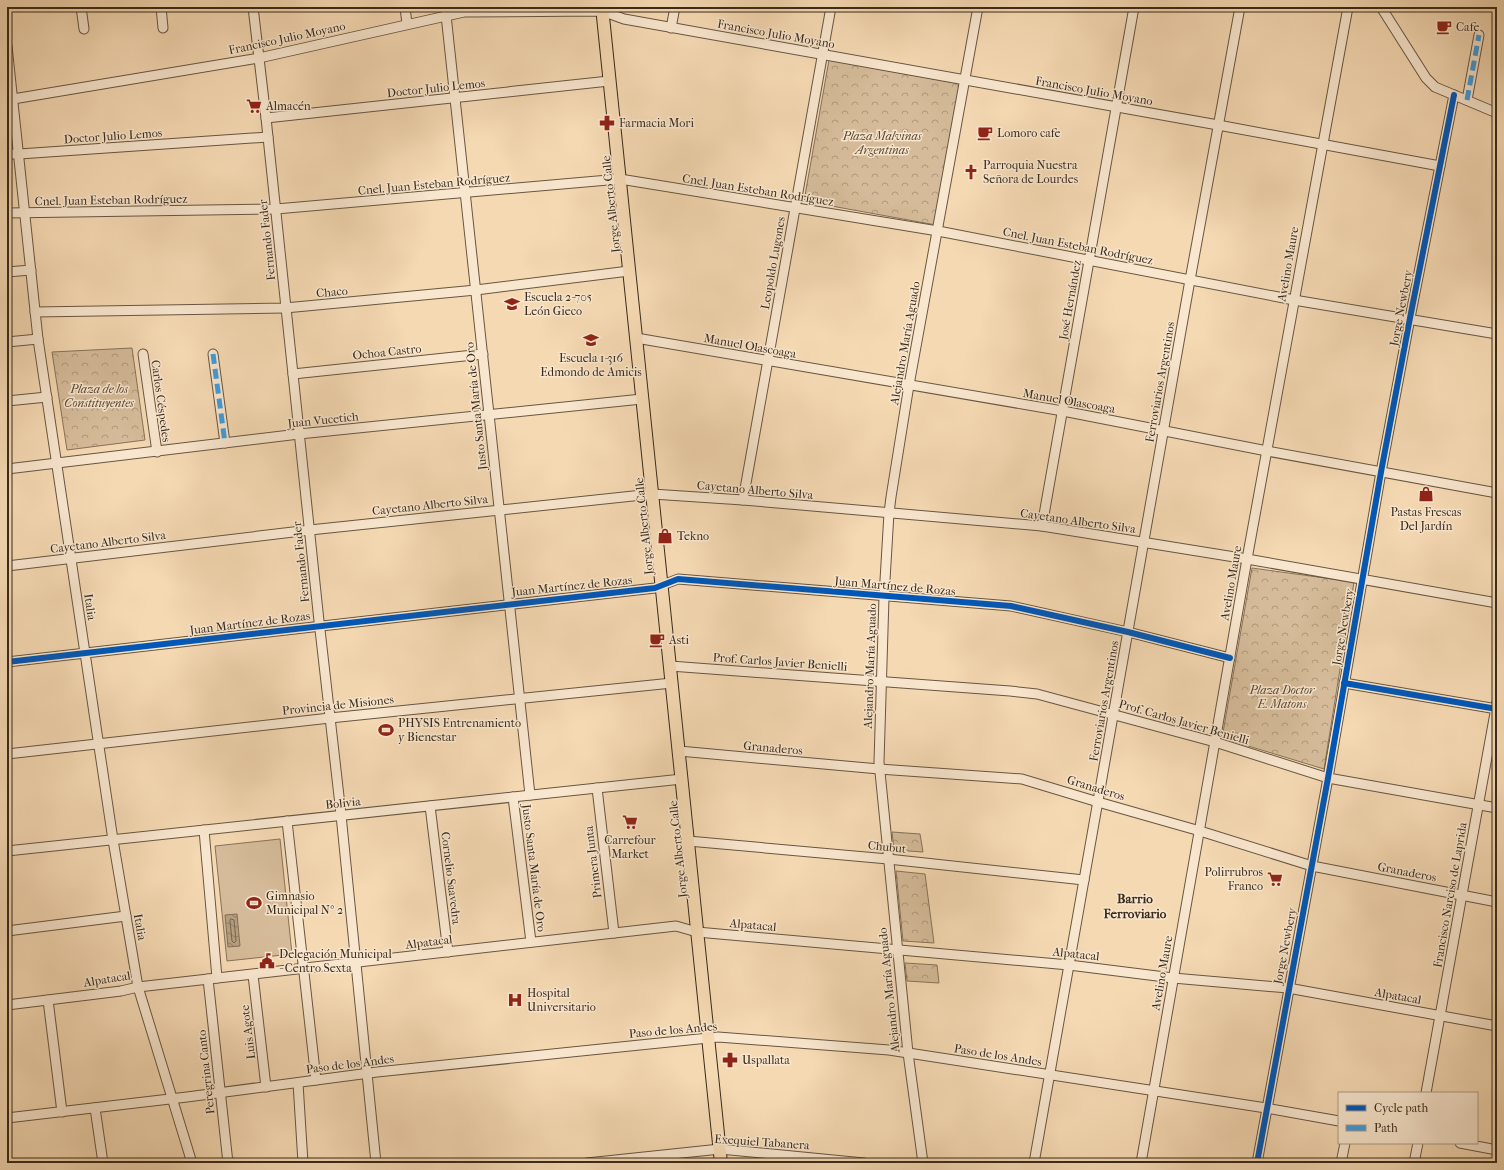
<svg xmlns="http://www.w3.org/2000/svg" width="1504" height="1170" viewBox="0 0 1504 1170" font-family="'IM FELL French Canon',serif">
<style>
.grass{fill:#d5bb99;stroke:#87725a}
.forest{fill:url(#forest-crowns);stroke:#87725a}
.water{fill:url(#water-waves);stroke:#837057}
.lines{fill:none;stroke-linecap:round;stroke-linejoin:round}
.shore{stroke:#77644d;stroke-width:1}
.minor-casing{stroke:#685641;stroke-width:11}
.major-casing{stroke:#392a1b;stroke-width:14}
.minor{stroke:#f8e6ce;stroke-width:9}
.major{stroke:#f5d9b3;stroke-width:12}
.quiet{stroke:#3e9cdf;stroke-width:5;stroke-dasharray:10 5;stroke-linecap:butt}
.cycleway-casing{stroke:#f8e6ce;stroke-width:8}
.cycleway{stroke:#0057b8;stroke-width:6}
.labels{text-anchor:middle;stroke-width:3;stroke-linejoin:round;paint-order:stroke}
.poi-label{font-size:12px;fill:#392a1b;stroke:#f8e6ce;text-anchor:start}
.street-label{font-size:12px;fill:#392a1b;stroke:#f8e6ce}
.park-label{font-size:12px;font-style:italic;fill:#584734;stroke:#f8e6ce}
.neighbourhood-label{font-size:13px;font-weight:bold;fill:#392a1b;stroke:#f8e6ce}
</style>
<defs>
<pattern id="forest-crowns" width="20" height="18" patternUnits="userSpaceOnUse"><rect width="20" height="18" fill="#d5bb99"/><path d="M2 6a3 3 0 1 1 6 0M12 15a3 3 0 1 1 6 0" fill="none" stroke="#ae987c"/></pattern>
<pattern id="water-waves" width="16" height="10" patternUnits="userSpaceOnUse"><rect width="16" height="10" fill="#b59e7f"/><path d="M0 5q4-4 8 0t8 0" fill="none" stroke="#948167"/></pattern>
</defs>
<rect width="100%" height="100%" fill="#f5d9b3"/>
<filter id="stains"><feTurbulence type="fractalNoise" baseFrequency=".005" numOctaves="4"/><feColorMatrix values="0 0 0 0 .2 0 0 0 0 .09 0 0 0 0 .02 0 0 0 .5 -.17"/></filter>
<radialGradient id="worn" r=".72"><stop offset=".6" stop-color="#630" stop-opacity="0"/><stop offset="1" stop-color="#630" stop-opacity=".3"/></radialGradient>
<path class="grass" d="M280,839L292,954L227,961L215,846Z"/>
<g class="forest">
<path d="M829,60L961,84L936,225L804,201Z"/>
<path d="M132,348L145,440L67,450L52,352Z"/>
<path d="M1252,568L1354,582L1324,769L1222,738Z"/>
<path d="M892,832L920,834L923,852L894,850Z"/>
<path d="M896,871L925,874L934,943L903,941Z"/>
<path d="M905,963L937,965L939,983L907,981Z"/>
</g>
<path class="water" d="M237,914L240,946L228,947L225,915Z"/>
<g class="lines">
<path class="shore" d="M231,919L234,920L236,941L234,943L232,941L230,921Z"/>
<g class="minor-casing">
<g id="minor">
<path d="M81,7L84,29"/>
<path d="M161,7L163,28"/>
<path d="M253,7L266,118L319,621L340,805L376,1163"/>
<path d="M405,7L407,24"/>
<path d="M1381,7L1426,78L1435,87L1497,113"/>
<path d="M446,15L530,795"/>
<path d="M671,28L675,7"/>
<path d="M7,46L38,339L113,840L138,987L192,1163"/>
<path d="M13,99L259,58L464,12L602,11L624,19L1218,125L1440,166"/>
<path d="M1467,100L1479,35"/>
<path d="M266,118L609,81"/>
<path d="M7,154H19L268,137"/>
<path d="M7,213L276,209L620,179L938,231L1294,300L1497,334"/>
<path d="M7,272L31,270"/>
<path d="M35,312L285,308L476,290L629,271"/>
<path d="M636,338L1063,411L1267,451L1497,493"/>
<path d="M7,342L38,339"/>
<path d="M143,354L157,452"/>
<path d="M213,354L225,443"/>
<path d="M293,374L483,354"/>
<path d="M7,401L47,397"/>
<path d="M7,469L299,434L642,399"/>
<path d="M743,500L831,7"/>
<path d="M1042,526L1134,7"/>
<path d="M7,566L310,530L652,494L743,500L1042,526L1247,559L1497,603"/>
<path d="M7,662L655,588L678,579L1011,606L1128,632L1230,658"/>
<path d="M670,666L1010,691L1037,694L1215,742L1328,778L1497,808"/>
<path d="M1344,683L1497,709"/>
<path d="M679,751L879,769L1022,779L1098,802L1200,831L1312,866L1497,902"/>
<path d="M7,754L330,718L672,683"/>
<path d="M597,788L614,933"/>
<path d="M513,797L531,942"/>
<path d="M430,806L448,952"/>
<path d="M287,821L316,1080"/>
<path d="M204,830L217,978"/>
<path d="M688,841L888,859L1084,880"/>
<path d="M7,851L682,779"/>
<path d="M7,931L126,916"/>
<path d="M253,975L266,1087"/>
<path d="M208,979L228,1163"/>
<path d="M48,1000L62,1112"/>
<path d="M7,1005L121,991L138,987L676,926L697,932L1069,965L1173,978L1288,988L1497,1026"/>
<path d="M298,1083L303,1163"/>
<path d="M1426,1093L1497,702"/>
<path d="M95,1108L103,1163"/>
<path d="M7,1118L187,1097L377,1072L718,1037L889,1050L1266,1108L1339,1121"/>
<path d="M1460,1143L1497,1150"/>
<path d="M587,1163L720,1149L864,1163"/>
<path d="M923,1163L908,1053L879,762L884,597L889,513L891,497L909,385L978,7"/>
<path d="M1034,1163L1190,280L1240,7"/>
<path d="M1141,1163L1247,559L1348,7"/>
<path d="M1257,1163L1328,778L1381,472L1410,318L1454,95"/>
<path d="M1341,1163L1345,1143"/>
<path d="M1414,1163L1418,1143"/>
</g>
</g>
<g class="major-casing">
<path id="major" d="M602,7L721,1163"/>
</g>
<use href="#minor" class="minor"/>
<use href="#major" class="major"/>
<g class="quiet">
<path d="M1467,100L1479,35"/>
<path d="M213,354L225,443"/>
</g>
<g class="cycleway-casing">
<g id="cycleway">
<path d="M7,662L655,588L678,579L1011,606L1128,632L1230,658"/>
<path d="M1344,683L1497,709"/>
<path d="M1257,1163L1328,778L1381,472L1410,318L1454,95"/>
</g>
</g>
<use href="#cycleway" class="cycleway"/>
</g>
<defs>
<g id="cafe-bare" transform="scale(1.2)"><path d="M-5.5-4.5H6V0H3Q3 3.5 0 3.5H-2.5Q-5.5 3.5-5.5 0ZM3-3.2v2h1.7v-2ZM-6 4.5H4V6H-6Z" fill="#8f2418" stroke="#f8e6ce" stroke-width="2.5" paint-order="stroke"/></g>
<g id="supermarket-bare" transform="scale(1.2)"><path d="M-6-5.5h2.5l.6 2H6L4.5 2H-2.5L-4.4-4H-6ZM-1.5 3.2a1.3 1.3 0 1 0 .1 0ZM3 3.2a1.3 1.3 0 1 0 .1 0Z" fill="#8f2418" stroke="#f8e6ce" stroke-width="2.5" paint-order="stroke"/></g>
<g id="pharmacy-bare" transform="scale(1.2)"><path d="M-2-6h4v4h4v4h-4v4h-4v-4h-4v-4h4Z" fill="#8f2418" stroke="#f8e6ce" stroke-width="2.5" paint-order="stroke"/></g>
<g id="church-bare" transform="scale(1.2)"><path d="M-1.2-6h2.4v3.5h3.3v2.4h-3.3V6h-2.4V-.1h-3.3v-2.4h3.3Z" fill="#8f2418" stroke="#f8e6ce" stroke-width="2.5" paint-order="stroke"/></g>
<g id="school-bare" transform="scale(1.2)"><path d="M0-5L7-2L0 1L-7-2ZM-4 1L0 2.5L4 1V4Q0 6-4 4Z" fill="#8f2418" stroke="#f8e6ce" stroke-width="2.5" paint-order="stroke"/></g>
<g id="shop-bare" transform="scale(1.2)"><path d="M-5-2.5h2.3a2.7 3.5 0 0 1 5.4 0H5L5.5 6h-11ZM-1.5-2.5h3a1.5 2.3 0 0 0-3 0Z" fill="#8f2418" stroke="#f8e6ce" stroke-width="2.5" paint-order="stroke"/></g>
<g id="stadium-bare" transform="scale(1.2)"><path d="M0-5a6.5 5 0 1 0 0 10a6.5 5 0 1 0 0-10ZM-3.5-1.8h7v3.6h-7Z" fill="#8f2418" stroke="#f8e6ce" stroke-width="2.5" paint-order="stroke"/></g>
<g id="civic-bare" transform="scale(1.2)"><path d="M-.6-6.5H3V-4.5H.6V-3L4-1V1h2V6H-6V1h2V-1L-.6-3ZM-1.2 2.5V6h2.4V2.5Z" fill="#8f2418" stroke="#f8e6ce" stroke-width="2.5" paint-order="stroke"/></g>
<g id="hospital-bare" transform="scale(1.2)"><path d="M-5-5h3v3.5h4V-5h3V5h-3V1.5h-4V5h-3Z" fill="#8f2418" stroke="#f8e6ce" stroke-width="2.5" paint-order="stroke"/></g>
</defs>
<g fill-rule="evenodd">
<use href="#cafe-bare" x="1444" y="27"/>
<use href="#supermarket-bare" x="254" y="106"/>
<use href="#pharmacy-bare" x="607" y="123"/>
<use href="#cafe-bare" x="985" y="133"/>
<use href="#church-bare" x="971" y="172"/>
<use href="#school-bare" x="512" y="304"/>
<use href="#school-bare" x="591" y="340"/>
<use href="#shop-bare" x="1426" y="494"/>
<use href="#shop-bare" x="665" y="536"/>
<use href="#cafe-bare" x="657" y="640"/>
<use href="#stadium-bare" x="386" y="730"/>
<use href="#supermarket-bare" x="630" y="822"/>
<use href="#supermarket-bare" x="1275" y="879"/>
<use href="#stadium-bare" x="254" y="903"/>
<use href="#civic-bare" x="267" y="961"/>
<use href="#hospital-bare" x="515" y="1000"/>
<use href="#pharmacy-bare" x="730" y="1060"/>
</g>
<g class="labels">
<g class="poi-label">
<text x="1456" y="31">Cafe</text>
<text x="266" y="110">Almacén</text>
<text x="619" y="127">Farmacia Mori</text>
<text x="997" y="137">Lomoro cafe</text>
<text x="983" y="169">Parroquia Nuestra<tspan x="983" dy="14">Señora de Lourdes</tspan></text>
<text x="524" y="301">Escuela 2-705<tspan x="524" dy="14">León Gieco</tspan></text>
<text x="591" y="362" text-anchor="middle">Escuela 1-316<tspan x="591" dy="14">Edmondo de Amicis</tspan></text>
<text x="1426" y="516" text-anchor="middle">Pastas Frescas<tspan x="1426" dy="14">Del Jardín</tspan></text>
<text x="677" y="540">Tekno</text>
<text x="669" y="644">Asti</text>
<text x="398" y="727">PHYSIS Entrenamiento<tspan x="398" dy="14">y Bienestar</tspan></text>
<text x="630" y="844" text-anchor="middle">Carrefour<tspan x="630" dy="14">Market</tspan></text>
<text x="1263" y="876" text-anchor="end">Polirrubros<tspan x="1263" dy="14">Franco</tspan></text>
<text x="266" y="900">Gimnasio<tspan x="266" dy="14">Municipal Nº 2</tspan></text>
<text x="279" y="958">Delegación Municipal<tspan x="279" dy="14">- Centro Sexta</tspan></text>
<text x="527" y="997">Hospital<tspan x="527" dy="14">Universitario</tspan></text>
<text x="742" y="1064">Uspallata</text>
</g>
<g class="street-label">
<text transform="translate(776 34) rotate(10)" y="4">Francisco Julio Moyano</text>
<text transform="translate(287 38) rotate(-12)" y="4">Francisco Julio Moyano</text>
<text transform="translate(436 88) rotate(-6)" y="4">Doctor Julio Lemos</text>
<text transform="translate(1094 91) rotate(10)" y="4">Francisco Julio Moyano</text>
<text transform="translate(113 136) rotate(-4)" y="4">Doctor Julio Lemos</text>
<text transform="translate(434 184) rotate(-5)" y="4">Cnel. Juan Esteban Rodríguez</text>
<text transform="translate(758 190) rotate(9)" y="4">Cnel. Juan Esteban Rodríguez</text>
<text transform="translate(111 200) rotate(-1)" y="4">Cnel. Juan Esteban Rodríguez</text>
<text transform="translate(611 204) rotate(-96)" y="4">Jorge Alberto Calle</text>
<text transform="translate(267 240) rotate(-96)" y="4">Fernando Fader</text>
<text transform="translate(1078 246) rotate(11)" y="4">Cnel. Juan Esteban Rodríguez</text>
<text transform="translate(773 263) rotate(-80)" y="4">Leopoldo Lugones</text>
<text transform="translate(1288 264) rotate(-80)" y="4">Avelino Maure</text>
<text transform="translate(332 292) rotate(-5)" y="4">Chaco</text>
<text transform="translate(1070 300) rotate(-80)" y="4">José Hernández</text>
<text transform="translate(1401 308) rotate(-79)" y="4">Jorge Newbery</text>
<text transform="translate(905 343) rotate(-80)" y="4">Alejandro María Aguado</text>
<text transform="translate(750 346) rotate(10)" y="4">Manuel Olascoaga</text>
<text transform="translate(387 352) rotate(-6)" y="4">Ochoa Castro</text>
<text transform="translate(1160 382) rotate(-80)" y="4">Ferroviarios Argentinos</text>
<text transform="translate(161 401) rotate(82)" y="4">Carlos Céspedes</text>
<text transform="translate(1069 401) rotate(10)" y="4">Manuel Olascoaga</text>
<text transform="translate(476 406) rotate(-96)" y="4">Justo Santa María de Oro</text>
<text transform="translate(323 420) rotate(-6)" y="4">Juan Vucetich</text>
<text transform="translate(755 490) rotate(5)" y="4">Cayetano Alberto Silva</text>
<text transform="translate(430 505) rotate(-6)" y="4">Cayetano Alberto Silva</text>
<text transform="translate(1078 521) rotate(8)" y="4">Cayetano Alberto Silva</text>
<text transform="translate(644 526) rotate(-96)" y="4">Jorge Alberto Calle</text>
<text transform="translate(108 542) rotate(-7)" y="4">Cayetano Alberto Silva</text>
<text transform="translate(301 562) rotate(-96)" y="4">Fernando Fader</text>
<text transform="translate(1231 583) rotate(-80)" y="4">Avelino Maure</text>
<text transform="translate(572 586) rotate(-6)" y="4">Juan Martínez de Rozas</text>
<text transform="translate(895 586) rotate(5)" y="4">Juan Martínez de Rozas</text>
<text transform="translate(90 607) rotate(82)" y="4">Italia</text>
<text transform="translate(250 623) rotate(-7)" y="4">Juan Martínez de Rozas</text>
<text transform="translate(1343 627) rotate(-80)" y="4">Jorge Newbery</text>
<text transform="translate(780 662) rotate(4)" y="4">Prof. Carlos Javier Benielli</text>
<text transform="translate(870 666) rotate(-88)" y="4">Alejandro María Aguado</text>
<text transform="translate(1104 701) rotate(-80)" y="4">Ferroviarios Argentinos</text>
<text transform="translate(338 705) rotate(-6)" y="4">Provincia de Misiones</text>
<text transform="translate(1184 722) rotate(16)" y="4">Prof. Carlos Javier Benielli</text>
<text transform="translate(773 748) rotate(5)" y="4">Granaderos</text>
<text transform="translate(1096 788) rotate(17)" y="4">Granaderos</text>
<text transform="translate(343 803) rotate(-6)" y="4">Bolivia</text>
<text transform="translate(887 847) rotate(6)" y="4">Chubut</text>
<text transform="translate(678 849) rotate(-96)" y="4">Jorge Alberto Calle</text>
<text transform="translate(593 862) rotate(-97)" y="4">Primera Junta</text>
<text transform="translate(534 868) rotate(83)" y="4">Justo Santa María de Oro</text>
<text transform="translate(1407 872) rotate(11)" y="4">Granaderos</text>
<text transform="translate(451 878) rotate(83)" y="4">Cornelio Saavedra</text>
<text transform="translate(1450 895) rotate(-80)" y="4">Francisco Narciso de Laprida</text>
<text transform="translate(753 925) rotate(5)" y="4">Alpatacal</text>
<text transform="translate(140 927) rotate(80)" y="4">Italia</text>
<text transform="translate(429 942) rotate(-7)" y="4">Alpatacal</text>
<text transform="translate(1285 946) rotate(-79)" y="4">Jorge Newbery</text>
<text transform="translate(1076 954) rotate(6)" y="4">Alpatacal</text>
<text transform="translate(1162 973) rotate(-80)" y="4">Avelino Maure</text>
<text transform="translate(107 979) rotate(-9)" y="4">Alpatacal</text>
<text transform="translate(889 990) rotate(-96)" y="4">Alejandro María Aguado</text>
<text transform="translate(1398 996) rotate(10)" y="4">Alpatacal</text>
<text transform="translate(673 1030) rotate(-5)" y="4">Paso de los Andes</text>
<text transform="translate(248 1032) rotate(-97)" y="4">Luis Agote</text>
<text transform="translate(998 1055) rotate(9)" y="4">Paso de los Andes</text>
<text transform="translate(350 1064) rotate(-7)" y="4">Paso de los Andes</text>
<text transform="translate(206 1072) rotate(-96)" y="4">Peregrina Canto</text>
<text transform="translate(762 1142) rotate(4)" y="4">Exequiel Tabanera</text>
</g>
<g class="park-label">
<text x="882" y="140">Plaza Malvinas<tspan x="882" dy="14">Argentinas</tspan></text>
<text x="99" y="393">Plaza de los<tspan x="99" dy="14">Constituyentes</tspan></text>
<text x="1282" y="694">Plaza Doctor<tspan x="1282" dy="14">E. Matons</tspan></text>
</g>
<g class="neighbourhood-label">
<text x="1135" y="903">Barrio<tspan x="1135" dy="15">Ferroviario</tspan></text>
</g>
</g>
<rect width="1504" height="1170" fill="none" stroke="#f5d9b3" stroke-width="24"/>
<rect x="8" y="8" width="1488" height="1154" fill="none" stroke="#392a1b" stroke-width="2"/>
<rect x="12" y="12" width="1480" height="1146" fill="none" stroke="#392a1b"/>
<rect x="1338" y="1092" width="140" height="52" fill="#f8e6ce" stroke="#ac9b86"/>
<rect x="1346" y="1105" width="20" height="6" fill="#0057b8" stroke="#ac9b86"/>
<text x="1374" y="1112" font-size="12" fill="#392a1b">Cycle path</text>
<rect x="1346" y="1125" width="20" height="6" fill="#3e9cdf" stroke="#ac9b86"/>
<text x="1374" y="1132" font-size="12" fill="#392a1b">Path</text>
<rect width="100%" height="100%" filter="url(#stains)"/>
<rect width="100%" height="100%" fill="url(#worn)"/>
</svg>
